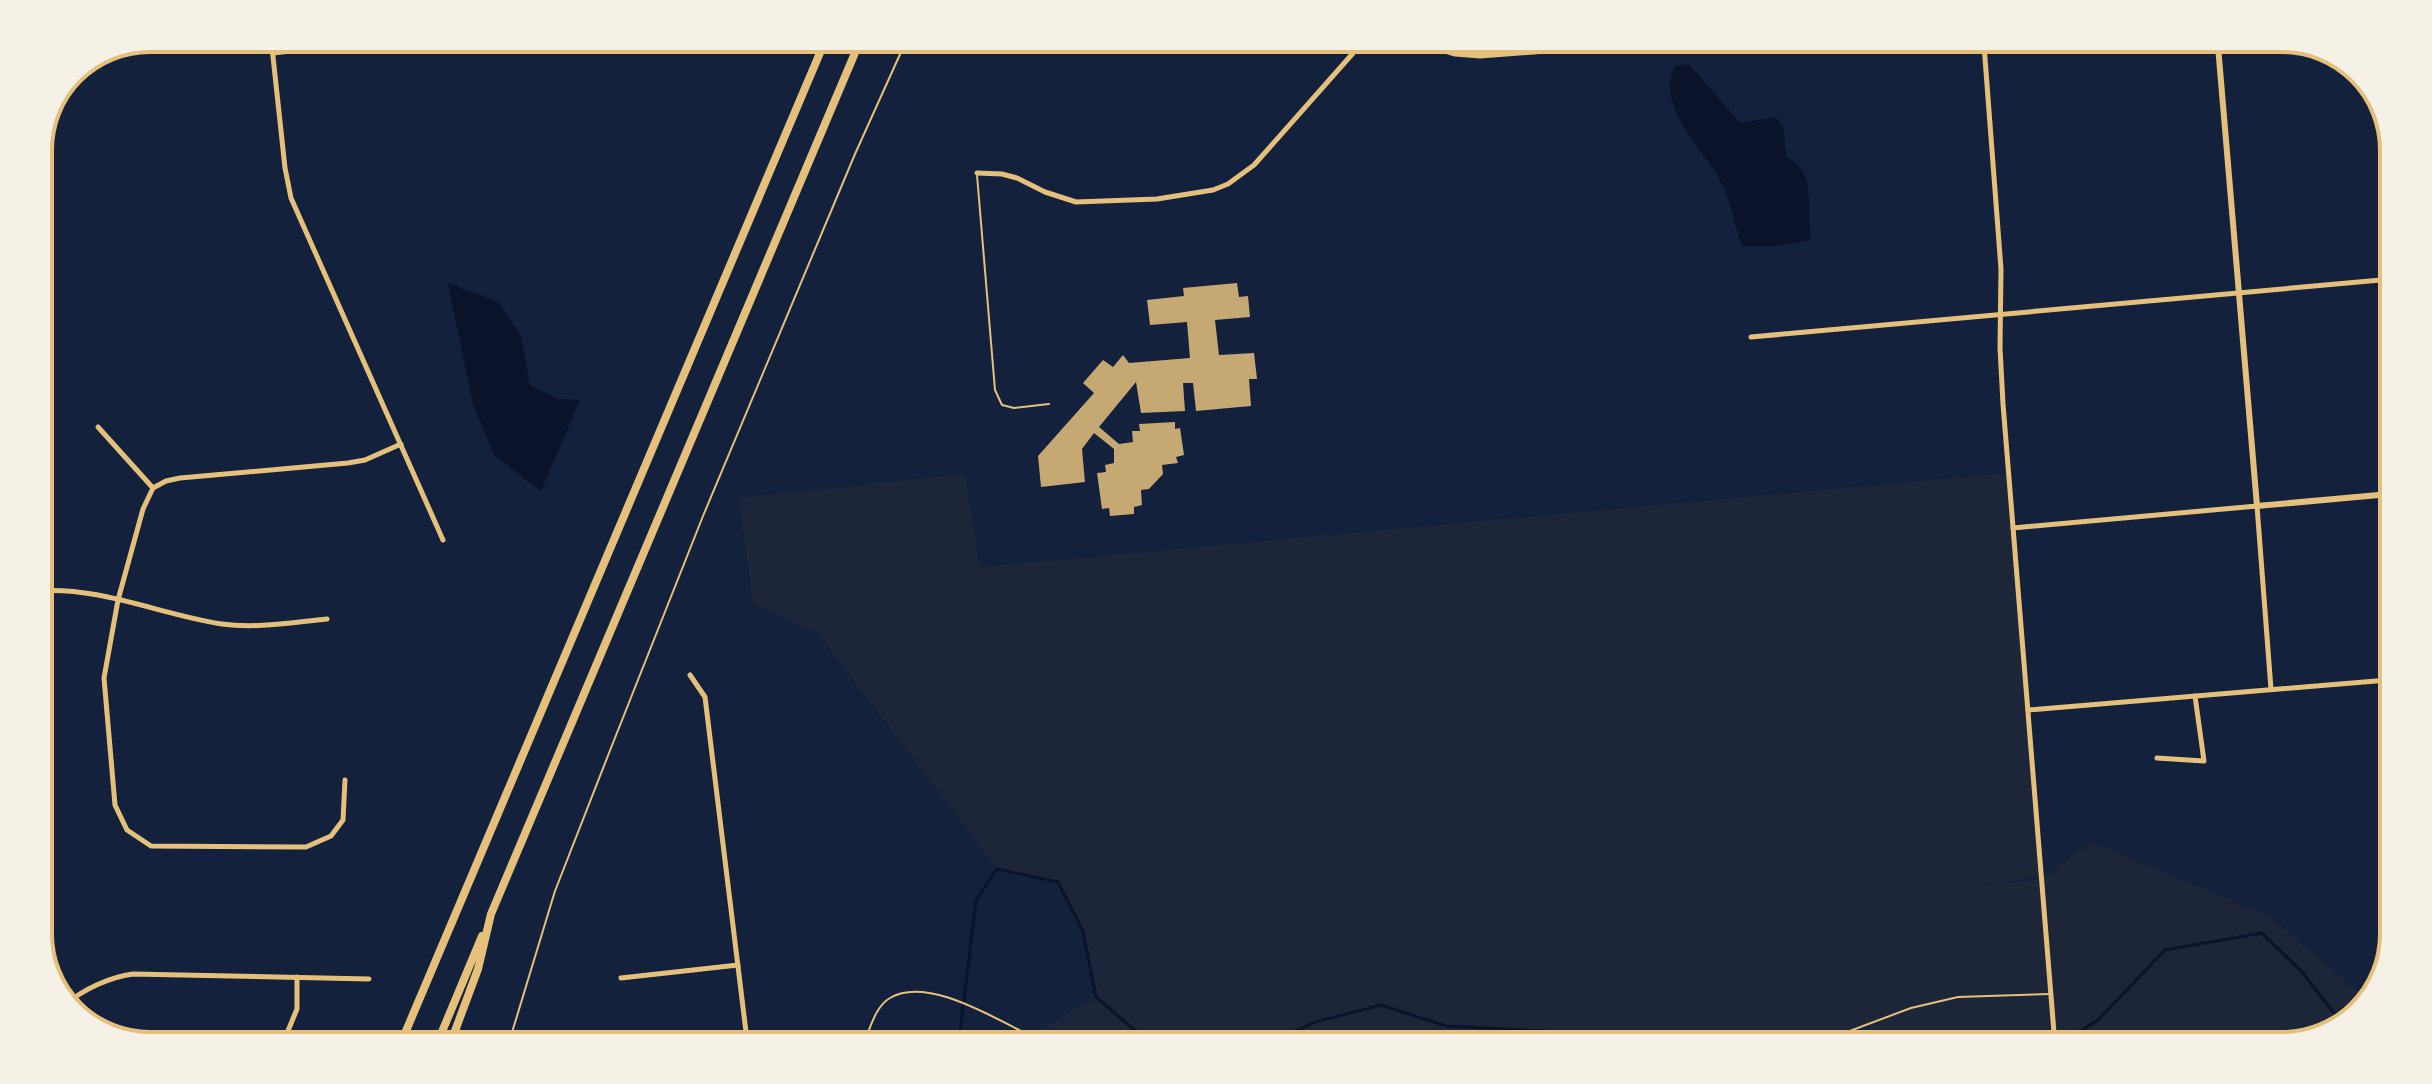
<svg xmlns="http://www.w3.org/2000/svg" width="2432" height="1084" viewBox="0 0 2432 1084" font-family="'DejaVu Sans',sans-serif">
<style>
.green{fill:#1d2539}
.water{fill:#0b132b}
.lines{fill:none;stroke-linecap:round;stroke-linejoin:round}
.stream{stroke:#0b132b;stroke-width:3}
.building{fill:#c6a872}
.path{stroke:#e5c07b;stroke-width:2}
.service{stroke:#e5c07b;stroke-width:2}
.minor{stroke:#e5c07b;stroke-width:5}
.tertiary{stroke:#e5c07b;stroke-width:6}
.trunk{stroke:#e5c07b;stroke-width:8}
.rim{fill:none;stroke:#e5c07b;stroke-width:4}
</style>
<rect width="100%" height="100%" fill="#14213d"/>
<path class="green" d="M2008,473L2042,876L1961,888L2042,879L2091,842L2270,917L2367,999L2344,1027L2282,1046L1022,1041L1096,997L1083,931L1058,883L997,869L818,633L753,604L739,498L965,474L980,567Z"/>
<g class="water">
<path d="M1689,64L1740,123L1776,117L1784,128L1786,157C1818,170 1806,213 1811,240L1778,246H1742C1734,224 1730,195 1717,175C1699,145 1655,104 1675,66Z"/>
<path d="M448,283L499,302L521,337L530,385L558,399L580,400L541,491L494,455L473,405Z"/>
</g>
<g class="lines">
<g class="stream">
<path d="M959,1041L976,900L997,869L1058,882L1083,931L1096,997L1147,1041"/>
<path d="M1272,1042L1315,1022L1381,1005L1446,1026L1546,1031L1557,1043"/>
<path d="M2058,1045L2098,1020L2165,950L2262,933L2303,973L2333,1012L2348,1022"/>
</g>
</g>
<path class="building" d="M1237,283L1239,297L1248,296L1250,317L1215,320L1219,355L1254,353L1257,379H1249L1251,406L1196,411L1193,383H1183L1185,411L1141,413L1136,382L1099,427L1119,444L1133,442L1132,431H1140L1139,424L1175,422V429L1180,428L1184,455L1176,457L1178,463L1162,465L1163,474L1149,489L1141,490L1142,505L1134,507V514L1110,516L1109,508L1102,509L1097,473L1106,472L1105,465L1114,463V449L1094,433L1082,449L1085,482L1041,487L1038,456L1094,393L1083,383L1103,360L1113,367L1123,355L1129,363L1190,358L1187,322L1150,325L1147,300L1184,296L1183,288Z"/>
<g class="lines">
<g class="path">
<path d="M510,1039L555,891L609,753L703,516L855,154L906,41"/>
<path d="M865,1040C871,1026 876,1006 890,998C930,974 1004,1025 1042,1041"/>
</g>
<g class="service">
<path d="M977,175L995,390L1002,405L1014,408L1049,404"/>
<path d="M1815,1044L1911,1008L1958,997L2050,994"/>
</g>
<g class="minor">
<path d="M271,38L285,168L291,198L443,540"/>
<path d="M1420,43L1455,54L1480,56L1638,44"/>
<path d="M1984,45L2001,269L2000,348L2003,404L2055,1045"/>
<path d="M273,53L401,39"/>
<path d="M977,173L1002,174L1017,178L1045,192L1076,202L1157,199L1213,190L1228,184L1254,165L1362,43"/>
<path d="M1751,337L2392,279"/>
<path d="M98,427L153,488"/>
<path d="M2013,528L2257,506L2271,689"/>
<path d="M38,591C99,586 162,615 222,624C256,629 294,622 327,619"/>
<path d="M690,675L705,697L747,1040"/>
<path d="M2028,710L2388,680"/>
<path d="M2157,758L2204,761L2195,696"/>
<path d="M345,780L343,820L331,836L306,847L151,846L127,830L115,805L104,678L118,600L143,509L153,488L166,481L180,478L348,463L365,460L401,444"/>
<path d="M621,978L738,965"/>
<path d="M66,1004C84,989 110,977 133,974L369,979"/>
<path d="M285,1038L297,1009V977"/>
</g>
<path class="tertiary" d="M2218,46L2257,506L2390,494"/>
<g class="trunk">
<path d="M403,1038L825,41"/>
<path d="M439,1039L482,936"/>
<path d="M452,1039L478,969L491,914L860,41"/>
</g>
</g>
<path d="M0 0H2432V1084H0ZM150 52H2282A98 98 0 0 1 2380 150V934A98 98 0 0 1 2282 1032H150A98 98 0 0 1 52 934V150A98 98 0 0 1 150 52Z" fill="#f6f1e7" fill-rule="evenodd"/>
<path class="rim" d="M150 52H2282A98 98 0 0 1 2380 150V934A98 98 0 0 1 2282 1032H150A98 98 0 0 1 52 934V150A98 98 0 0 1 150 52Z"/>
</svg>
